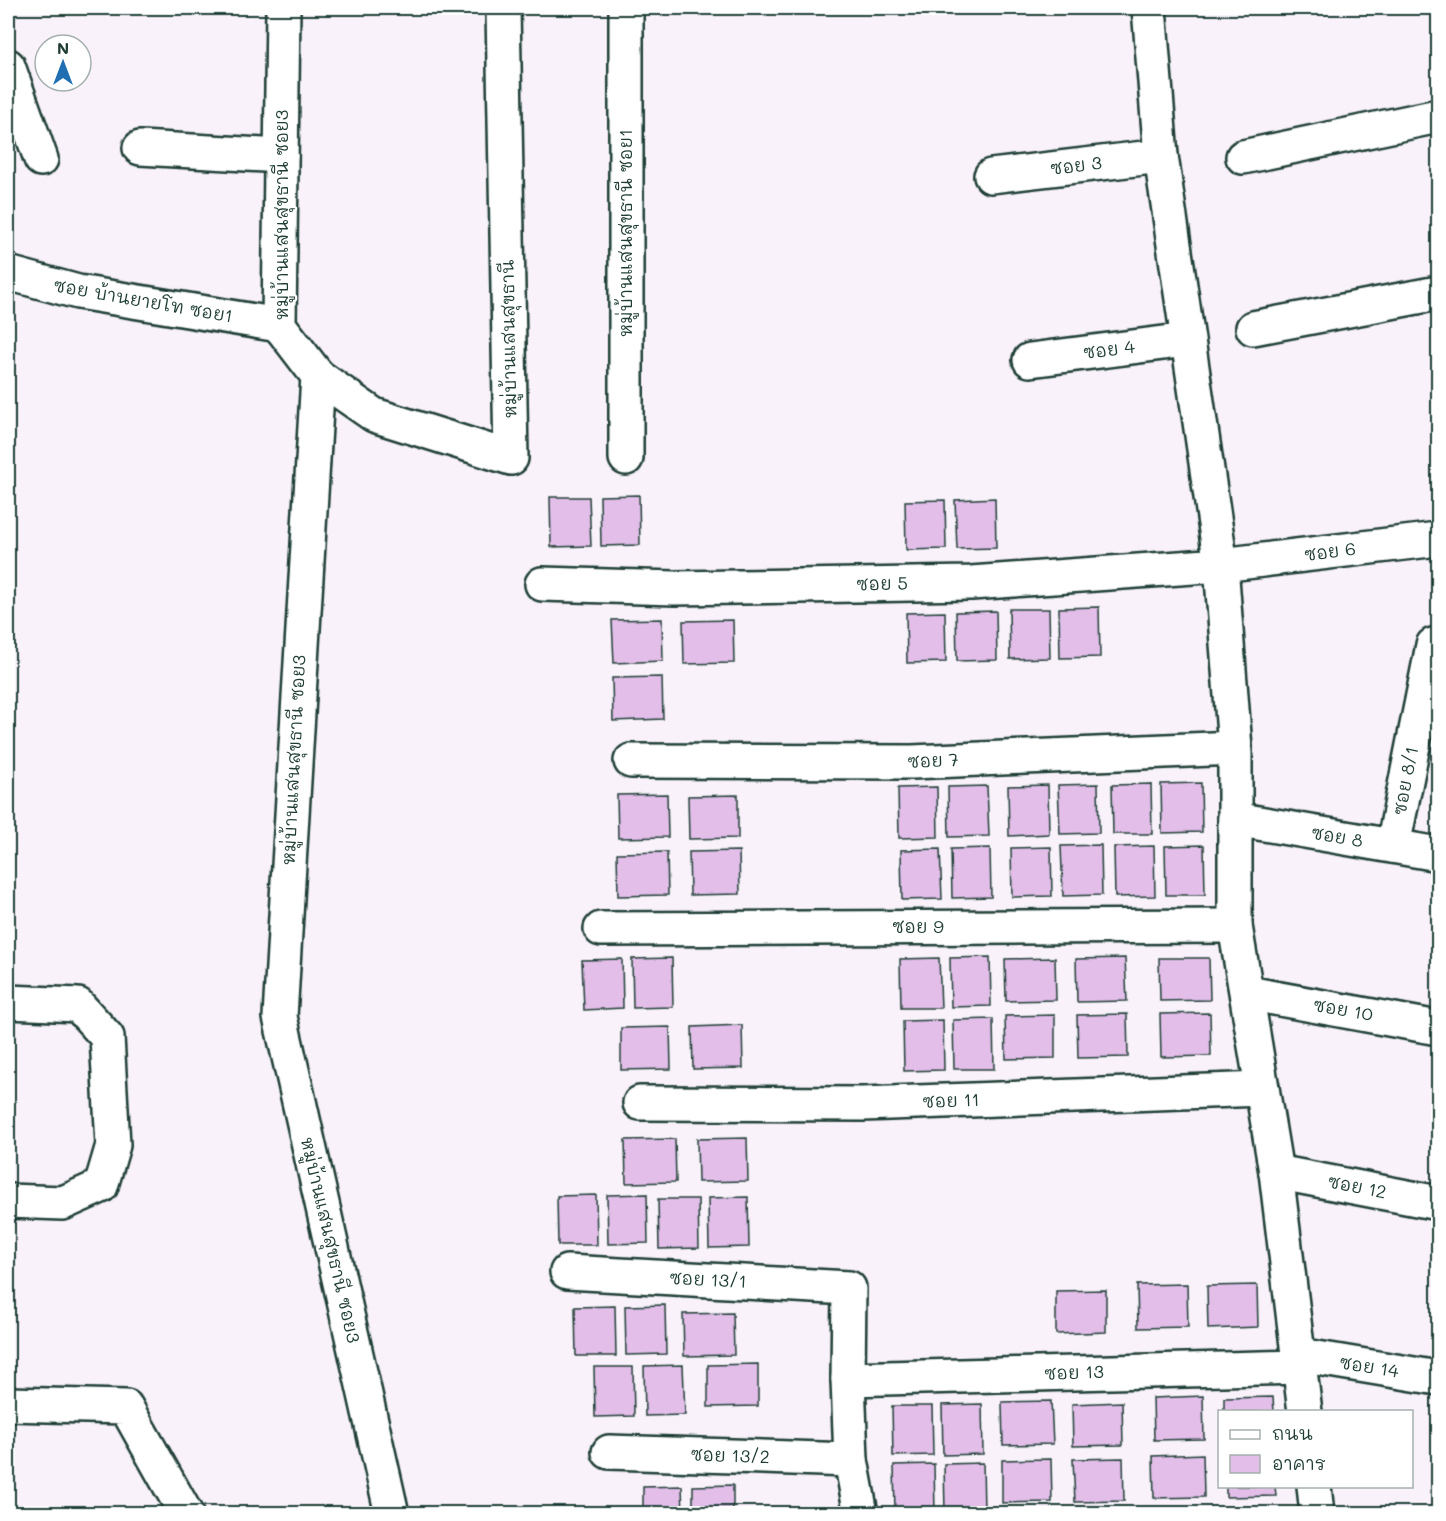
<svg xmlns="http://www.w3.org/2000/svg" width="1446" height="1521" viewBox="0 0 1446 1521" font-family="Mali,'Playpen Sans Thai',sans-serif">
<style>
.building{fill:#e2bee9;stroke:#1f3d34;stroke-width:1.5}
.lines{fill:none;stroke-linecap:round;stroke-linejoin:round}
.minor-casing{stroke:#1f3d34;stroke-width:38}
.minor{stroke:#fff;stroke-width:33}
.labels{text-anchor:middle;stroke-width:4.5;stroke-linejoin:round;paint-order:stroke}
.street-label{font-size:18px;fill:#1f3d34;stroke:#fff}
</style>
<rect width="100%" height="100%" fill="#f9f2fb"/>
<filter id="ink" filterUnits="userSpaceOnUse"><feTurbulence type="fractalNoise" baseFrequency=".0167" numOctaves="2"/><feDisplacementMap in="SourceGraphic" scale="12" xChannelSelector="R" yChannelSelector="G"/><feConvolveMatrix kernelMatrix="1 2 1 2 8 2 1 2 1" color-interpolation-filters="sRGB"/></filter>
<g filter="url(#ink)">
<g class="building">
<path d="M639,495L640,545L601,546L600,496Z"/>
<path d="M550,497H589L591,546L551,547Z"/>
<path d="M995,498L996,548L957,549L955,500Z"/>
<path d="M945,500L946,549L906,550L905,501Z"/>
<path d="M1099,607L1100,657L1060,658L1059,608Z"/>
<path d="M1009,609H1049L1050,658L1010,659Z"/>
<path d="M996,611L997,660L957,661L956,612Z"/>
<path d="M945,612L946,662L907,663L906,613Z"/>
<path d="M662,619L663,661L614,663L612,620Z"/>
<path d="M733,620L734,663L684,664L683,621Z"/>
<path d="M662,677L663,719L613,721L612,678Z"/>
<path d="M1201,783L1202,832L1162,833L1161,784Z"/>
<path d="M1098,784L1099,833L1060,834L1058,785Z"/>
<path d="M1151,784L1152,834H1113L1112,785Z"/>
<path d="M1048,785L1049,834L1009,836L1008,786Z"/>
<path d="M987,786L989,836L949,837L948,787Z"/>
<path d="M937,787L938,837L899,838L898,788Z"/>
<path d="M667,794L668,837L618,838L617,795Z"/>
<path d="M738,795V838L689,839L688,796Z"/>
<path d="M1101,845L1102,895L1063,896L1061,846Z"/>
<path d="M1204,845L1205,895H1166L1165,846Z"/>
<path d="M1154,846L1155,896L1115,897L1114,847Z"/>
<path d="M1051,847L1052,896L1012,897L1011,848Z"/>
<path d="M990,848L991,897L952,898L951,849Z"/>
<path d="M940,849L942,899L902,900L901,850Z"/>
<path d="M739,851L740,894L690,895L689,852Z"/>
<path d="M667,852L668,895L618,896L617,853Z"/>
<path d="M990,957L991,1006L951,1007L950,958Z"/>
<path d="M672,958L673,1007L633,1008L632,959Z"/>
<path d="M939,958L941,1008H901L900,959Z"/>
<path d="M1055,958L1056,1000L1006,1001L1005,959Z"/>
<path d="M1125,958L1127,1001L1077,1002L1076,959Z"/>
<path d="M1159,958H1209L1210,1000L1160,1001Z"/>
<path d="M622,959L623,1008L584,1010L582,960Z"/>
<path d="M1210,1013L1211,1056L1161,1057L1160,1014Z"/>
<path d="M1127,1014L1128,1057L1078,1058L1077,1015Z"/>
<path d="M1055,1015V1058L1006,1059L1005,1016Z"/>
<path d="M993,1019L994,1069H954L953,1020Z"/>
<path d="M943,1020L944,1070L904,1071L903,1021Z"/>
<path d="M742,1025L743,1068L693,1069L692,1027Z"/>
<path d="M670,1027L671,1069L621,1070V1028Z"/>
<path d="M747,1138L748,1181L698,1182L697,1139Z"/>
<path d="M675,1139L676,1182L626,1183L625,1140Z"/>
<path d="M647,1194L648,1243L608,1244L607,1195Z"/>
<path d="M596,1195L597,1245H558L557,1196Z"/>
<path d="M748,1197L749,1247L709,1248L708,1198Z"/>
<path d="M658,1199H698L699,1248L659,1249Z"/>
<path d="M1187,1284L1188,1327L1138,1328L1137,1285Z"/>
<path d="M1257,1285L1258,1327L1208,1329L1207,1286Z"/>
<path d="M1106,1290V1332L1056,1334V1291Z"/>
<path d="M665,1305L666,1354L626,1355L625,1306Z"/>
<path d="M615,1306L616,1356H576L575,1307Z"/>
<path d="M733,1313L734,1355L684,1356L683,1314Z"/>
<path d="M758,1364V1406L708,1407V1365Z"/>
<path d="M683,1365L685,1415L645,1416L644,1366Z"/>
<path d="M594,1367H633L634,1416L595,1417Z"/>
<path d="M1203,1396L1204,1439L1154,1440L1153,1398Z"/>
<path d="M1273,1397L1274,1412H1224V1398Z"/>
<path d="M1051,1401L1053,1444L1003,1445L1002,1402Z"/>
<path d="M1122,1402L1123,1445L1073,1446L1072,1404Z"/>
<path d="M982,1404L983,1454L943,1455L942,1405Z"/>
<path d="M892,1406H932L933,1455L893,1456Z"/>
<path d="M1203,1454L1204,1497L1154,1498L1153,1456Z"/>
<path d="M1123,1458L1124,1501L1075,1502L1073,1459Z"/>
<path d="M1051,1459L1052,1502L1002,1503V1460Z"/>
<path d="M983,1463L984,1512L945,1513L944,1464Z"/>
<path d="M934,1464L935,1514H895L894,1465Z"/>
<path d="M733,1485V1514H693V1486Z"/>
<path d="M682,1486L683,1514H643V1487Z"/>
<path d="M1226,1486H1275L1276,1496L1226,1497Z"/>
</g>
<g class="lines">
<g class="minor-casing">
<g id="minor">
<path d="M283,8L279,325L318,376L280,1017L392,1514"/>
<path d="M626,8V458"/>
<path d="M1149,8L1161,156L1221,565L1235,748V926L1276,1172L1305,1412"/>
<path d="M8,66L41,159"/>
<path d="M140,148L281,156"/>
<path d="M1243,157L1438,116"/>
<path d="M991,176L1161,156"/>
<path d="M8,273L78,292L279,325"/>
<path d="M1253,328L1438,293"/>
<path d="M1030,360L1187,340"/>
<path d="M318,376L374,415L511,458L503,8"/>
<path d="M542,584L675,588L971,583L1221,565L1438,539"/>
<path d="M631,761L912,762L1235,748"/>
<path d="M1235,819L1438,854"/>
<path d="M1393,846L1433,645"/>
<path d="M601,929L1235,926"/>
<path d="M1247,993L1438,1028"/>
<path d="M8,1002L78,1005L107,1037L113,1145L101,1186L63,1203L8,1201"/>
<path d="M640,1103L863,1104L1262,1089"/>
<path d="M1276,1172L1438,1203"/>
<path d="M567,1272L849,1288L848,1379L851,1460L861,1514"/>
<path d="M1299,1355L1438,1378"/>
<path d="M848,1379L1300,1367"/>
<path d="M8,1404L126,1407L186,1514"/>
<path d="M609,1452L851,1460"/>
<path d="M1314,1486L1317,1514"/>
</g>
</g>
<use href="#minor" class="minor"/>
</g>
</g>
<g class="labels">
<g class="street-label">
<text transform="translate(1076 166) rotate(-7)" y="6">ซอย 3</text>
<text transform="translate(282 215) rotate(-90)" y="6">หมู่บ้านแสนสุขธานี ซอย3</text>
<text transform="translate(626 233) rotate(-90)" y="6">หมู่บ้านแสนสุขธานี ซอย1</text>
<text transform="translate(143 301) rotate(10)" y="6">ซอย บ้านยายโท ซอย1</text>
<text transform="translate(509 339) rotate(-91)" y="6">หมู่บ้านแสนสุขธานี</text>
<text transform="translate(1109 350) rotate(-7)" y="6">ซอย 4</text>
<text transform="translate(1330 552) rotate(-7)" y="6">ซอย 6</text>
<text transform="translate(882 584) rotate(-1)" y="6">ซอย 5</text>
<text transform="translate(294 760) rotate(-87)" y="6">หมู่บ้านแสนสุขธานี ซอย3</text>
<text transform="translate(933 761) rotate(-2)" y="6">ซอย 7</text>
<text transform="translate(1406 781) rotate(-79)" y="6">ซอย 8/1</text>
<text transform="translate(1337 837) rotate(10)" y="6">ซอย 8</text>
<text x="918" y="933">ซอย 9</text>
<text transform="translate(1343 1010) rotate(10)" y="6">ซอย 10</text>
<text transform="translate(951 1101) rotate(-2)" y="6">ซอย 11</text>
<text transform="translate(1357 1187) rotate(11)" y="6">ซอย 12</text>
<text transform="translate(330 1240) rotate(77)" y="6">หมู่บ้านแสนสุขธานี ซอย3</text>
<text transform="translate(708 1280) rotate(3)" y="6">ซอย 13/1</text>
<text transform="translate(1369 1367) rotate(9)" y="6">ซอย 14</text>
<text transform="translate(1074 1373) rotate(-2)" y="6">ซอย 13</text>
<text transform="translate(730 1456) rotate(2)" y="6">ซอย 13/2</text>
</g>
</g>
<rect width="1446" height="1521" fill="none" stroke="#fff" stroke-width="30"/>
<rect x="15" y="15" width="1416" height="1491" fill="none" stroke="#1f3d34" stroke-width="2" filter="url(#ink)"/>
<rect x="1218" y="1410" width="195" height="78" fill="#ffffff" stroke="#a5b1ae" stroke-width="1.5"/>
<rect x="1230" y="1430" width="30" height="9" fill="#ffffff" stroke="#a5b1ae" stroke-width="1.5"/>
<text x="1272" y="1440" font-size="18" fill="#1f3d34">ถนน</text>
<rect x="1230" y="1455" width="30" height="18" fill="#e2bee9" stroke="#a5b1ae" stroke-width="1.5"/>
<text x="1272" y="1470" font-size="18" fill="#1f3d34">อาคาร</text>
<g transform="translate(63 63)"><circle r="28" fill="#ffffff" stroke="#a5b1ae" stroke-width="1.5"/>
<path d="M0-4.5L10 22L0 15L-10 22Z" fill="#1f6fb2"/>
<text y="-9" font-size="16" font-weight="bold" text-anchor="middle" fill="#1f3d34">N</text>
</g>
</svg>
